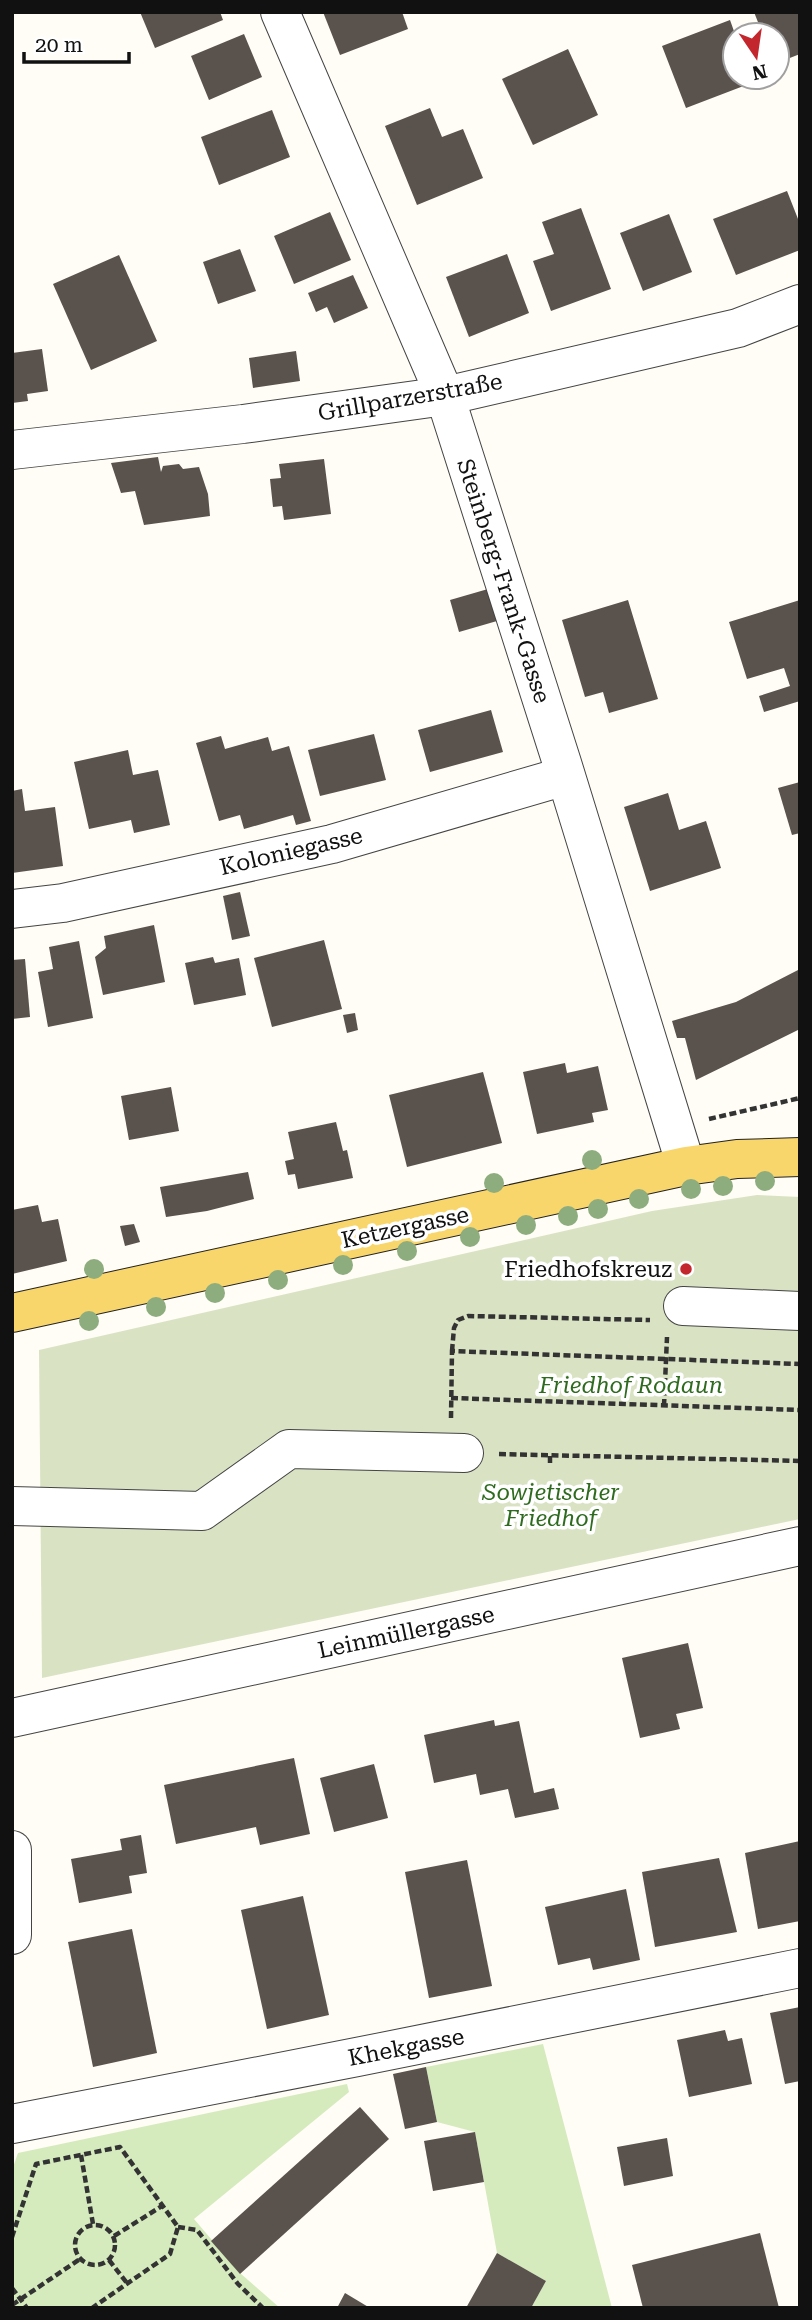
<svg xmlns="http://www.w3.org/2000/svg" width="812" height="2320" viewBox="0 0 812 2320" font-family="'Roboto Serif',serif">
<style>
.green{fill:#d5ebbd}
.cemetery{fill:#d9e3c4}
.building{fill:#5a524d}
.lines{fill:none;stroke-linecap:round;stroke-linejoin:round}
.minor-casing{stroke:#444;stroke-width:40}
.major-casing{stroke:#222;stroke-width:40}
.path{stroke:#333;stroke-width:4.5;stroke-dasharray:7 3.5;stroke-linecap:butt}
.minor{stroke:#fff;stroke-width:38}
.major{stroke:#f9d66b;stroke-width:38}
.tree{fill:#8dad7f}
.poi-dot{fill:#c4262e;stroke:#fff;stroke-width:2.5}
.labels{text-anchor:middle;stroke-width:7;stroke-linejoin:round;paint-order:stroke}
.street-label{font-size:23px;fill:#111;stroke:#fff}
.poi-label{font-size:23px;fill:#111;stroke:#fff;text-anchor:end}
.park-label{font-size:23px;font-style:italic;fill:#2f6b1f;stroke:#fff}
</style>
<rect width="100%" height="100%" fill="#fffdf5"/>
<g class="green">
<path d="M543,2044L612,2308H531L546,2281L497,2253L475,2132L437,2122L426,2067Z"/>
<path d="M347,2084L349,2092L194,2219L240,2273L280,2308H12V2170L18,2153Z"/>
</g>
<path class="cemetery" d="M757,1195L800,1197V1519L42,1678L39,1350L652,1211Z"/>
<g class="building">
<path d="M140,12H220L223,20L155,48Z"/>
<path d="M323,12H402L408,29L340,55Z"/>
<path d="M754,12H800V54L777,63V35H763Z"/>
<path d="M730,20L735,34V77H752L754,82L686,108L662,46Z"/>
<path d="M244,34L262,77L209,100L191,56Z"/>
<path d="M568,49L598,115L533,145L502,79Z"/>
<path d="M430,108L442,137L463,129L483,178L417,205L385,126Z"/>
<path d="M272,110L290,157L219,185L201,137Z"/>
<path d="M787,191L800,224V250L736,275L713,219Z"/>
<path d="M581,208L611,289L551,311L533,261L554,254L542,222Z"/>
<path d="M330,212L351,260L294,284L274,236Z"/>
<path d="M669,214L692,272L643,291L620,233Z"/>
<path d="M240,249L256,291L218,304L203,262Z"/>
<path d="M507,254L529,313L469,337L446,277Z"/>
<path d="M119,255L157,341L91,370L53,284Z"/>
<path d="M353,275L368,308L334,323L327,307L316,312L308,293Z"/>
<path d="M42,349L48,391L27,394L28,401L12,403V353Z"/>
<path d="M296,351L300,381L253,388L249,358Z"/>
<path d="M158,457L161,472L163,466L179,464L183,469L199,467L208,494L210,516L144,525L135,491L121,493L111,463Z"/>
<path d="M324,459L331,514L284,520L282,506L273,507L270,479L281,478L279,464Z"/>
<path d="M488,589L497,621L459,632L450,600Z"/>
<path d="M628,600L658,699L609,713L603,692L585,697L562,620Z"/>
<path d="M800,600V701L764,712L759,696L790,686L784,668L747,679L729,622Z"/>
<path d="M491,710L503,752L430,772L418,730Z"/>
<path d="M374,734L386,780L320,796L308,750Z"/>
<path d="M221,736L225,749L268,737L272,751L289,746L311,821L296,825L293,815L244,829L240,815L219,821L196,743Z"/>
<path d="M128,750L133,775L158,770L170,825L134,833L131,820L89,829L74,762Z"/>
<path d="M800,782V833L792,835L778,788Z"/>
<path d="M22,789L25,811L55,807L63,866L12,873V791Z"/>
<path d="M668,793L679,830L706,821L721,868L650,891L624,807Z"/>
<path d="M240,892L250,936L232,940L223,896Z"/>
<path d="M154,925L165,982L103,995L95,957L106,948L104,936Z"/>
<path d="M324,940L342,1009L272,1027L254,958Z"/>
<path d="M79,941L93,1018L48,1027L38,972L53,969L49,947Z"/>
<path d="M213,957L215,963L239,958L246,995L194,1005L185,963Z"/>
<path d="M25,959L30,1017L12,1019V960Z"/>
<path d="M800,969V1029L696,1080L685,1038H677L672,1021L736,1002Z"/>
<path d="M355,1013L358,1030L347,1033L343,1015Z"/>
<path d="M565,1063L567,1073L598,1066L608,1110L592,1113L594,1122L537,1134L523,1072Z"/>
<path d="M483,1072L502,1143L407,1167L389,1095Z"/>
<path d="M171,1087L179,1131L129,1140L121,1096Z"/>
<path d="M336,1122L343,1151L347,1150L353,1178L298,1189L295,1174L288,1175L285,1161L294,1159L288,1132Z"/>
<path d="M248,1172L254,1199L207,1211L166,1217L160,1187Z"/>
<path d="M38,1205L42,1222L58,1219L67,1261L12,1274V1210Z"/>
<path d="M134,1224L140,1242L125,1246L120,1226Z"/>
<path d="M688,1643L703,1708L676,1714L680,1729L640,1738L622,1658Z"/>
<path d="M494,1720L495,1726L519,1721L534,1793L554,1788L559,1809L515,1818L508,1789L480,1795L476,1774L434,1783L424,1735Z"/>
<path d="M294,1758L310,1834L260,1845L256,1827L176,1844L164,1785Z"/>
<path d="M374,1764L388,1818L334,1832L320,1778Z"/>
<path d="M141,1835L147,1873L129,1876L132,1893L79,1903L71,1859L122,1850L120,1839Z"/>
<path d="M800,1841V1921L758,1929L745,1853Z"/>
<path d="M719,1858L737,1932L655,1947L642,1872Z"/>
<path d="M467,1860L492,1986L429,1998L405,1872Z"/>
<path d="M626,1889L640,1960L593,1970L590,1958L558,1965L545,1907Z"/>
<path d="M303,1896L329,2015L267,2029L241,1910Z"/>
<path d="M132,1929L157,2053L93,2067L68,1942Z"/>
<path d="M800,2007V2081L785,2084L770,2013Z"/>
<path d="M725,2030L728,2041L742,2038L752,2084L689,2097L677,2040Z"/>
<path d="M426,2067L437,2122L405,2129L393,2074Z"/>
<path d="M360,2107L389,2139L240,2274L211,2241Z"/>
<path d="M475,2132L484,2182L433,2191L424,2141Z"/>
<path d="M667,2138L673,2176L624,2186L617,2147Z"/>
<path d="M760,2233L779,2308H643L632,2265Z"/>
<path d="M497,2253L546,2281L531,2308H466Z"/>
<path d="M345,2293L370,2308H337Z"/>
</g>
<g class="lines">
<g class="minor-casing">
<g id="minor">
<path d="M280,12L445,396L562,763L686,1166"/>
<path d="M12,450L243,424L445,396L738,328L800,304"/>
<path d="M12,909L63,903L332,844L565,776"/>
<path d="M683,1306L800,1311"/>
<path d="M12,1506L202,1511L289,1449L464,1453"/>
<path d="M12,1718L800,1546"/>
<path d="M12,1850V1935"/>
<path d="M12,2124L357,2057L800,1968"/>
</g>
</g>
<g class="major-casing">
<path id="major" d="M12,1313L686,1166L737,1159L800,1157"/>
</g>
<g class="path">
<path d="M709,1119L800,1098"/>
<path d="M452,1351L454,1328L458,1320L468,1316L650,1320"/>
<path d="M451,1398L800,1410"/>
<path d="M664,1406L667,1337"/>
<path d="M451,1418L452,1351L800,1364"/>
<path d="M499,1454L800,1461"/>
<path d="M550,1463V1455"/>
<path d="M81,2155L93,2224"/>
<circle cx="95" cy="2245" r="20"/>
<path d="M178,2227L197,2230L238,2284L263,2308"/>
<path d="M114,2236L162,2206"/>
<path d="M12,2237L36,2164L120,2147L178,2227L170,2254L92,2308"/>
<path d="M109,2260L127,2283"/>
<path d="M12,2288L27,2308"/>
<path d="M12,2305L80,2259"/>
</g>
<use href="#minor" class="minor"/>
<use href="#major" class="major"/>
</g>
<g class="tree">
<circle cx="592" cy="1160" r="10"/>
<circle cx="765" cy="1181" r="10"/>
<circle cx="494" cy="1183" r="10"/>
<circle cx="723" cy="1186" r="10"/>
<circle cx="691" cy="1189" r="10"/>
<circle cx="639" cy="1199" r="10"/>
<circle cx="598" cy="1209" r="10"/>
<circle cx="568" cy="1216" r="10"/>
<circle cx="526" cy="1225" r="10"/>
<circle cx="470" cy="1237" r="10"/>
<circle cx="407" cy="1251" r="10"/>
<circle cx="343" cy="1265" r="10"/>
<circle cx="94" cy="1269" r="10"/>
<circle cx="278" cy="1280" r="10"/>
<circle cx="215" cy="1293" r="10"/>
<circle cx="156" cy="1307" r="10"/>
<circle cx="89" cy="1321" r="10"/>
</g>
<circle class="poi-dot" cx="686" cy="1269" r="7"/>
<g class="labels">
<g class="street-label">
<text transform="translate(410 397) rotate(-10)" y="8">Grillparzerstraße</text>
<text transform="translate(504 581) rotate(72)" y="8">Steinberg-Frank-Gasse</text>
<text transform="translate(291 851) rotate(-13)" y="8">Koloniegasse</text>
<text transform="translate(405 1227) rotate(-12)" y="8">Ketzergasse</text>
<text transform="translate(406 1632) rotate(-12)" y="8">Leinmüllergasse</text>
<text transform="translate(406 2047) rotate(-11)" y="8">Khekgasse</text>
</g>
<g class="poi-label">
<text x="672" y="1277">Friedhofskreuz</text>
</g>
<g class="park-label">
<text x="631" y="1393">Friedhof Rodaun</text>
<text x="551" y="1500">Sowjetischer<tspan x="551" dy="26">Friedhof</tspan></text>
</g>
</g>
<rect width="812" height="2320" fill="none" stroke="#111111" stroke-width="28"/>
<g transform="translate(756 56) rotate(167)"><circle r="33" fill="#ffffff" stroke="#a0a0a0" stroke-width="2"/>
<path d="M0-5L12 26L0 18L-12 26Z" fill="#c4262e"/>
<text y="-10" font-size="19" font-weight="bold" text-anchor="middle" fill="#111111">N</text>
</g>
<path d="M24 52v10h105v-10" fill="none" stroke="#111111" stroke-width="3.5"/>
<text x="35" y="52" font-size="21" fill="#111111" stroke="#ffffff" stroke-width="5" paint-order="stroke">20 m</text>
</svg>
